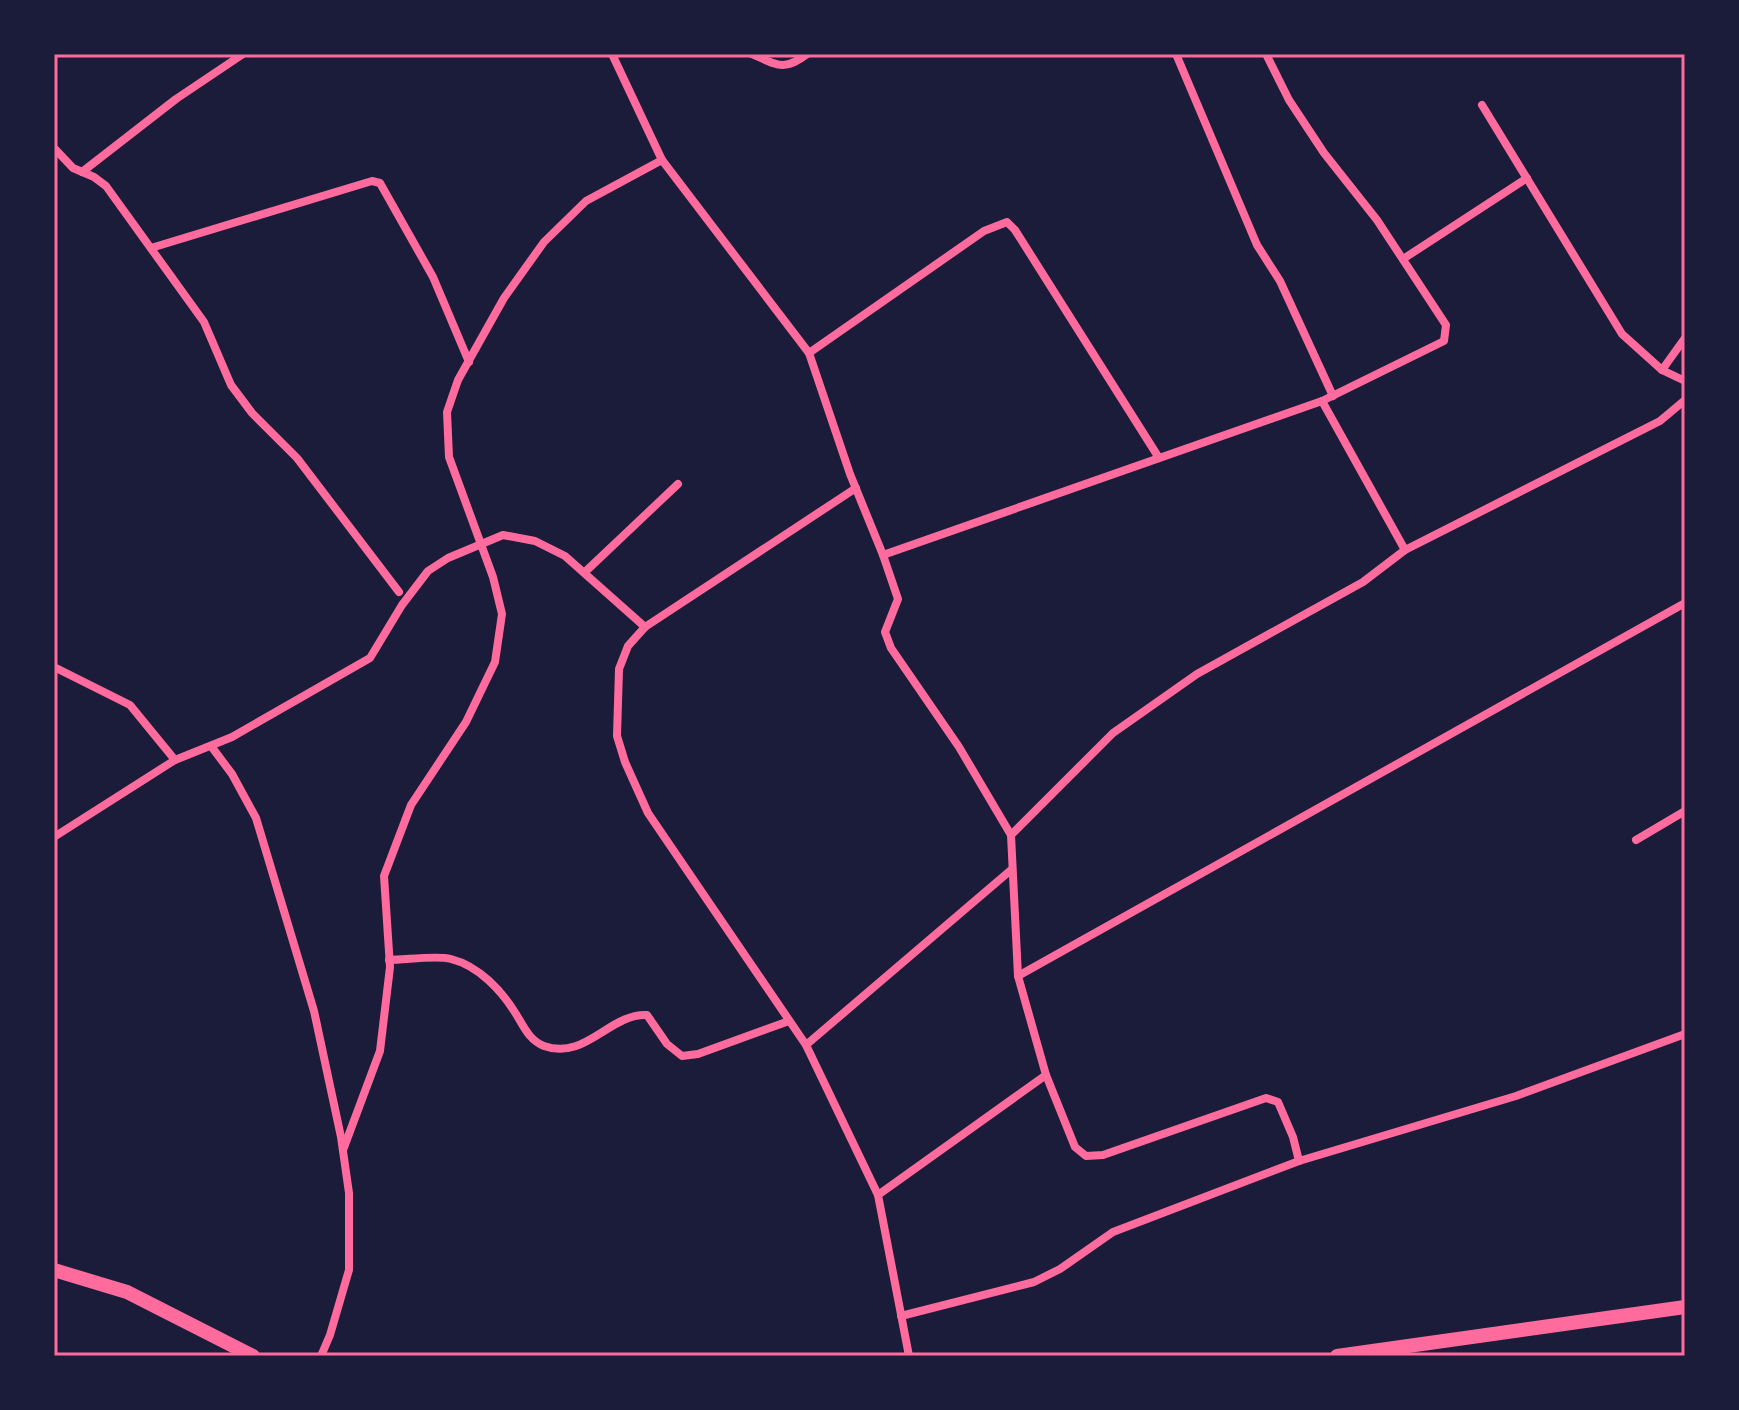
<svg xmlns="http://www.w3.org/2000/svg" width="1739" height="1410" viewBox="0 0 1739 1410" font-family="'Crimson Pro',serif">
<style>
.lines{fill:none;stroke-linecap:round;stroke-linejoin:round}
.minor{stroke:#ff6b9d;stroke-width:8}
.tertiary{stroke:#ff6b9d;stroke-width:14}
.neatline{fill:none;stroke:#ff6b9d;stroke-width:3}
</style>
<rect width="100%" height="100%" fill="#1b1b3a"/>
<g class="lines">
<g class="minor">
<path d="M612,54L662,160L809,353L850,474L883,555L1322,401L1405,550"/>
<path d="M752,54C777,65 784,72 807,54"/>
<path d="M1176,54L1257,245L1280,281L1333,396"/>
<path d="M1266,54L1289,100L1324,153L1377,220L1446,325L1444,341L1322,401"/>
<path d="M1482,105L1622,334L1662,370L1685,338"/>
<path d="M54,148L73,168L94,177L106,186L204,322L231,385L252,413L297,458L399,592"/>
<path d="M82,172L176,99L243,54"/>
<path d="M151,248L372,181L380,183L433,277L469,362"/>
<path d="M1403,259L1527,178"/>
<path d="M809,353L984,231L1007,222L1015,230L1159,458"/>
<path d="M1662,370L1685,381"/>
<path d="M883,555L898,599L885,632L891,648L959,747L1011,835"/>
<path d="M585,572L678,484"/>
<path d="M54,667L130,705L175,760"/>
<path d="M211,746L232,774L256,818L314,1011L341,1137L349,1193V1270L330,1335L321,1356"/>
<path d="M54,837L175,760L232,737L370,658L402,605L428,571L448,558L503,535L535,541L565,556L645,627"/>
<path d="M1636,840L1685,811"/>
<path d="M389,960C406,960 436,955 451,959C479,966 502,991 516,1014C524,1027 529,1040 544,1046C585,1061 610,1013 647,1015L667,1044L682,1056L698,1054L789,1021"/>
<path d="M1018,976L1011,835L1113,733L1197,674L1363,582L1405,550L1660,421L1685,400"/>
<path d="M806,1045L648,813L625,762L617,736L619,669L628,646L645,627L856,488"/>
<path d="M1046,1075L1075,1147L1086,1156L1103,1155L1266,1098L1278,1102L1293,1137L1299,1161"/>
<path d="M343,1150L380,1051L390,967L384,876L411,805L466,722L495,662L502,614L493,577L449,457L447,412L458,380L504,298L544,242L586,201L662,160"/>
<path d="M878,1195L806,1045L1011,870"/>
<path d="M901,1316L1034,1282L1060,1269L1113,1232L1299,1161L1516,1096L1685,1034"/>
<path d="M909,1356L878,1195L1046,1075L1018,976L1685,603"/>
</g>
<g class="tertiary">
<path d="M54,1270L127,1292L253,1356"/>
<path d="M1337,1356L1685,1307"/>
</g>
</g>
<rect width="1739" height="1410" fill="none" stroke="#1b1b3a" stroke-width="112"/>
<rect x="56" y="56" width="1627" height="1298" class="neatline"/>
</svg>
